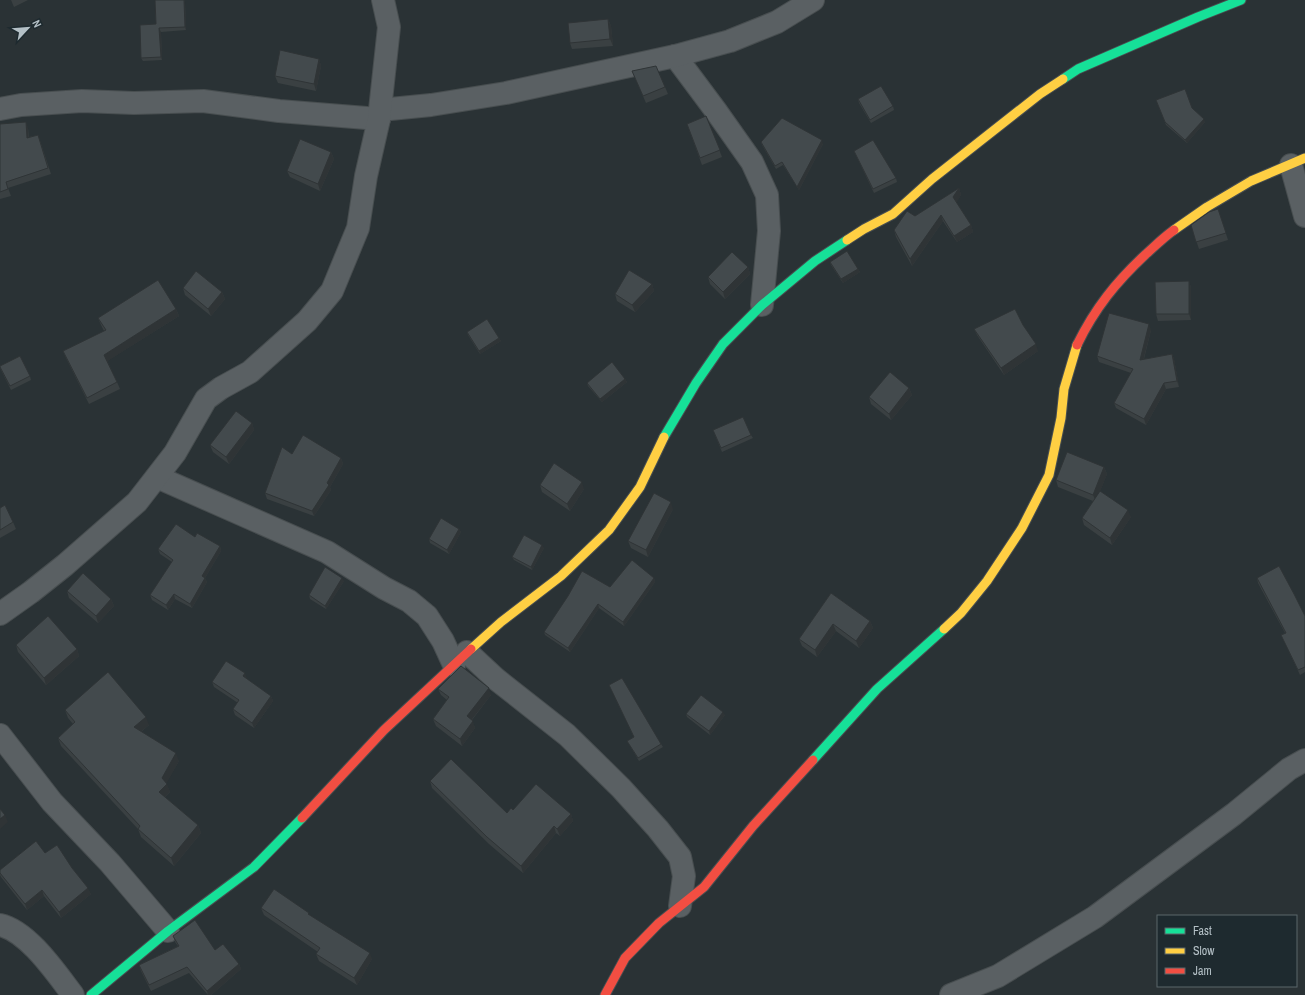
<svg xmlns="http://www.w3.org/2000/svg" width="1305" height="995" viewBox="0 0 1305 995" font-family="'Archivo Narrow',sans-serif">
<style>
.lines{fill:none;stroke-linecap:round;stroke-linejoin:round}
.street-casing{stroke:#484e50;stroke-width:24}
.fast-casing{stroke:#484e50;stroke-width:11}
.slow-casing{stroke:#484e50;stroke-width:11}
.jam-casing{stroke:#484e50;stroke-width:11}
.street{stroke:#5a6063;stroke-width:22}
.fast{stroke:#16e098;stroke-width:9}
.slow{stroke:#ffcf43;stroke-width:9}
.jam{stroke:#f24e42;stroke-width:9}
.wall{fill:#3a4042}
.shaded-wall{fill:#2f3436}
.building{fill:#434a4d;stroke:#2f3436}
</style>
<rect width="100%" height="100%" fill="#2a3235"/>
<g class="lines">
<g class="street-casing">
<g id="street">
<path d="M675,56L716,111L752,162L767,195L769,231L762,305"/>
<path d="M0,109L21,105L82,101L134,103L203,101L279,111L379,119"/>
<path d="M380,110L431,105L506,93L675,56L730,41L777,22L813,0"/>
<path d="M1291,165L1305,216"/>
<path d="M157,477L327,552L384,588L409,601L427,616L443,641L454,665"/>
<path d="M0,614L31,592L65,565L137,502L175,453L206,399L221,388L250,372L307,321L332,291L358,228L366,176L379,119L389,27L383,0"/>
<path d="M467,652L496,679L567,735L621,788L658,829L680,857L684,876L680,906"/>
<path d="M0,735L52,802L110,863L168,931"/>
<path d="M0,925C28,931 56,973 73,995"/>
<path d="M951,995L998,976L1095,917L1234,814L1289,769L1305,760"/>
</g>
</g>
<g class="fast-casing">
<g id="fast">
<path d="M1063,79L1078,69L1198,17L1241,0"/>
<path d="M664,437L696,383L723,344L762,305L815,261L847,240"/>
<path d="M813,760L877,689L944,629"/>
<path d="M91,995L168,931L254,867L302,818"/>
</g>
</g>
<g class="slow-casing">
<g id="slow">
<path d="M1174,230L1207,207L1251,181L1305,158"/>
<path d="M847,240L864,229L893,214L932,179L1040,94L1063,79"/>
<path d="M944,629L961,613L987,581L1022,528L1049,475L1061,418L1064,389L1077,345"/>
<path d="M471,649L501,622L561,576L609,530L640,487L664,437"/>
</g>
</g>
<g class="jam-casing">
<g id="jam">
<path d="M1077,345C1095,308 1116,282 1146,254C1155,246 1164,237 1174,230"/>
<path d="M302,818L384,730L471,649"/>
<path d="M605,995L625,958L659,923L704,887L753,826L813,760"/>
</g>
</g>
<use href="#street" class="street"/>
<use href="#fast" class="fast"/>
<use href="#slow" class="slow"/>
<use href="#jam" class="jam"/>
</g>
<g class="wall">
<path d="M11,0H28L14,7Z"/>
<path d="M155,0H184L185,2L186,30L161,32L162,60L143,61L141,58L156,24Z"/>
<path d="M608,19L611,26L613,46L572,49L570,43Z"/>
<path d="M319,59L321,66L316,91L278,83L275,76Z"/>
<path d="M632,71L665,87L668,94L646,103Z"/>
<path d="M858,99L893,106L894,110L871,123L859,103Z"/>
<path d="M1156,100L1192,108L1205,122L1187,143L1166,125Z"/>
<path d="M706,116L722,157L702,165L687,124Z"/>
<path d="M28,128L29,137L38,135L51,174L8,188L11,196L0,199V148Z"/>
<path d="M761,142L823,144L799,190L783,165L776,169L762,145Z"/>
<path d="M854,151L896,178L897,182L874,193Z"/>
<path d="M331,152L334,159L320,191L290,177L287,171Z"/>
<path d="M959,188L961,195L956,202L971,225L973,232L957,242L943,221L912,266L896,237L894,230Z"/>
<path d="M1218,209L1228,240L1199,249L1191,225Z"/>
<path d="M830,262L858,269L860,272L843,283L831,265Z"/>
<path d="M748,267L750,274L725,299L710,284L708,277Z"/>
<path d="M1189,281L1191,288V320L1158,321L1156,314Z"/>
<path d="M652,284L654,291L635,312L617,301L615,294Z"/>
<path d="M183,288L222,292L225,299L211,316L185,295Z"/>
<path d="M176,309L179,316L107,361L117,382L120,389L89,404L66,358L63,351L104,331L101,325L98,318Z"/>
<path d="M974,329L1038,351L1004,375L977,335Z"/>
<path d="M1151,330L1144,359L1172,354L1174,359L1179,387L1166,389L1146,425L1116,408L1114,403L1131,373L1099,362L1097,356Z"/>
<path d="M467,332L499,338L501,341L480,354L468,335Z"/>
<path d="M0,368L30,376L31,380L11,390Z"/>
<path d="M625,379L627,382L602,402L588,386L587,383Z"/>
<path d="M909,388L912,395L891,420L871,404L869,397Z"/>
<path d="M252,423L254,430L229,464L213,452L210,445Z"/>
<path d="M713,430L751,435L753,438L722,452Z"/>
<path d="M292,454L341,458L343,464L330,487L331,490L314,516L267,499L265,493Z"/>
<path d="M1104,467L1107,474L1100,491L1131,517L1112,545L1084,525L1082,518L1093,501L1058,487L1056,480Z"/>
<path d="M540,485L584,489L570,511L542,492Z"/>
<path d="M0,508L13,522L16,529L0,538Z"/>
<path d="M673,509L648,557L631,548L628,541Z"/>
<path d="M459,529L461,532L449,554L430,543L429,539Z"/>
<path d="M220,546L221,551L205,578L207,582L192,608L175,599L168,610L152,600L150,595L172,562L160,554L158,549Z"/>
<path d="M544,548L532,570L514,560L512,557Z"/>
<path d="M654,578L655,582L624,626L599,608L570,652L545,635L544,632L610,587Z"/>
<path d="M1257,578L1305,616V672L1300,675L1281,635L1285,633L1258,583Z"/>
<path d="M344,581L326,609L310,599L309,595Z"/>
<path d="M67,591L111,599L114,606L98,623L69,598Z"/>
<path d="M831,593L870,621L873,628L859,648L836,631L817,657L802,646L799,639Z"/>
<path d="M16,645L77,649L79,656L46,685L18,652Z"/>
<path d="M247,679L271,696L273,701L254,728L235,715L233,709L238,703L214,687L212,682Z"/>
<path d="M609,685L661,744L663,747L639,761L629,744L627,741L634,737Z"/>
<path d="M438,689L491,695L472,720L475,728L462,746L436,726L433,719L447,700L441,695Z"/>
<path d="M65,710L149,725L141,732L179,761L166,783L170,792L165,797L198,825L201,833L174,866L141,837L138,829L61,746L58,738L73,724L68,718Z"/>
<path d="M686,714L725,715L710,735L687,717Z"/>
<path d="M430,781L507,813L513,810L571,814L573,821L560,836L556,833L523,873L489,844L432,788Z"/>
<path d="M45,853L72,868L91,894L61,918L44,896L27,910L1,877L0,875V870Z"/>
<path d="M261,908L309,915L372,959L357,985L319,961L316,954L318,952L264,915Z"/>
<path d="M173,936L215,950L239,964L241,969L211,995H208L189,973L151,991L141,971L139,965L178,946L175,942Z"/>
</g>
<g class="shaded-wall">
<path d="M184,0L185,2L186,30L185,27Z"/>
<path d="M608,19L611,26L613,46L610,39Z"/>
<path d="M159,28L161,32L162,60L161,57Z"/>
<path d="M319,59L321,66L316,91L314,84Z"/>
<path d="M1204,119L1205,122L1187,143L1185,140Z"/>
<path d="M26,122L28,128L29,144L27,138Z"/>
<path d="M822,140L823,144L799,190L797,187Z"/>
<path d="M331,152L334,159L320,191L318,184Z"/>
<path d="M959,188L961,195L956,204L953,197Z"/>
<path d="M941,215L943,221L912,266L910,259Z"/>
<path d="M971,225L973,232L957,242L954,236Z"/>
<path d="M748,267L750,274L725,299L723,292Z"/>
<path d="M858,269L860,272L843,283L841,279Z"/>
<path d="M1189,281L1191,288V320L1189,314Z"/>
<path d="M652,284L654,291L635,312L632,305Z"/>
<path d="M222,292L225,299L211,316L208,309Z"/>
<path d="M176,309L179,316L106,362L104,355Z"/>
<path d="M1149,324L1151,330L1142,365L1140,360Z"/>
<path d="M499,338L501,341L480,354L479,351Z"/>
<path d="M1036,344L1038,351L1004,375L1001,368Z"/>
<path d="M1172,354L1174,359L1179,387L1177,381Z"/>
<path d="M625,379L627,382L602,402L600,399Z"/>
<path d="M1164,383L1166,389L1146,425L1144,419Z"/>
<path d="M909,388L912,395L891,420L889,414Z"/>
<path d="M252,423L254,430L229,464L226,457Z"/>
<path d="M341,458L343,464L330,487L331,490L314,516L312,511Z"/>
<path d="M1104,467L1107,474L1096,502L1093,495Z"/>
<path d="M582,482L584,489L570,511L567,504Z"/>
<path d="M671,502L673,509L648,557L646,550Z"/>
<path d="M1128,510L1131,517L1112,545L1110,538Z"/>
<path d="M459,529L461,532L449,554L447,550Z"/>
<path d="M542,545L544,548L532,570L531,567Z"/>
<path d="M220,546L221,551L205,578L207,582L192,608L190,604L202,576Z"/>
<path d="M342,578L344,581L326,609L325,606Z"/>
<path d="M654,578L655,582L624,626L623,622Z"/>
<path d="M174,594L175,599L168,610L166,605Z"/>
<path d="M111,599L114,606L98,623L96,616Z"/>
<path d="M598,604L599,608L570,652L568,648Z"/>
<path d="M870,621L873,628L859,648L856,641Z"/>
<path d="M833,624L836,631L817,657L815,650Z"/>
<path d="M77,649L79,656L46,685L44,678Z"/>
<path d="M245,673L247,679L243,676Z"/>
<path d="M489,688L491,695L469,723L467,716Z"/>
<path d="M271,696L273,701L254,728L252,723Z"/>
<path d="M723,712L725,715L710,735L709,731Z"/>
<path d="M146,717L149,725L137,735L134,727Z"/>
<path d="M473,721L475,728L462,746L460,739Z"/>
<path d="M176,753L179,761L165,786L162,778Z"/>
<path d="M167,784L170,792L162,800L159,792Z"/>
<path d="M571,814L573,821L560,836L557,829Z"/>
<path d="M5,815L8,822L0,829V819Z"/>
<path d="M198,825L201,833L174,866L171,858Z"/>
<path d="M554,826L556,833L523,873L521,866Z"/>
<path d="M88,888L91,894L61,918L59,912Z"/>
<path d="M42,890L44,896L27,910L25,904Z"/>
<path d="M370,953L372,959L357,985L354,978Z"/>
<path d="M239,964L241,969L211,995H208L207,991Z"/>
</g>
<g class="building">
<path d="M155,0H184L185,27L159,28L161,57L141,58L140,25L156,24Z"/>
<path d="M608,19L610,39L570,43L568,23Z"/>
<path d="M280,50L319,59L314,84L275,76Z"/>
<path d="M656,66L665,87L643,96L632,71Z"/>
<path d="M881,86L893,106L870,120L858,99Z"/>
<path d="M1185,89L1192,108L1204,119L1185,140L1165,122L1156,100Z"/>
<path d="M706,116L720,150L700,158L687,124Z"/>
<path d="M782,118L822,140L797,187L782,162L775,166L761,142Z"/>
<path d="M26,122L27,138L38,135L48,168L6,182L8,189L0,192V124Z"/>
<path d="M300,139L331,152L318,184L287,171Z"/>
<path d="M873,140L896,178L873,189L854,151Z"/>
<path d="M959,188L953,197L971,225L954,236L941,215L910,259L894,230L907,211L915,216Z"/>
<path d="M1218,209L1226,233L1196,242L1191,225L1209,212Z"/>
<path d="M847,251L858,269L841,279L830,262Z"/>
<path d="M732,252L748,267L723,292L708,277Z"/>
<path d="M629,270L652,284L632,305L615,294Z"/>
<path d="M196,271L222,292L208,309L183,288Z"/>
<path d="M158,280L176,309L104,355L117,382L87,398L63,351L106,330L98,318Z"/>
<path d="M1189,281V314H1156L1155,282Z"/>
<path d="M1015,309L1023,325L1036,344L1001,368L974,329Z"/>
<path d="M1109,313L1149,324L1140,360L1172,354L1177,381L1164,383L1144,419L1114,403L1133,369L1097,356Z"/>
<path d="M487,319L499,338L479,351L467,332Z"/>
<path d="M20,356L30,376L10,386L0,367V366Z"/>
<path d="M612,362L625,379L600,399L587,383Z"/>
<path d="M890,372L909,388L889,414L869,397Z"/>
<path d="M236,411L252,423L226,457L210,445Z"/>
<path d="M743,417L751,435L721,448L713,430Z"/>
<path d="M303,435L341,458L327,483L329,485L312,511L265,493L282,447L292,454Z"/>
<path d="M1067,452L1104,467L1093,495L1056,480Z"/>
<path d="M554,463L582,482L567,504L540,485Z"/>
<path d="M1100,491L1128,510L1110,538L1082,518Z"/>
<path d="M654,493L671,502L646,550L628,541Z"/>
<path d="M5,505L13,522L0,530V508Z"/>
<path d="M441,518L459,529L447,550L429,539Z"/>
<path d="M176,524L195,537L197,533L220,546L202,576L205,578L190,604L174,594L166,605L150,595L173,560L158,549Z"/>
<path d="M524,535L542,545L531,567L512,557Z"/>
<path d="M632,560L654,578L623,622L598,604L568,648L544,632L568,596L582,571L610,587Z"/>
<path d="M1279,566L1294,594L1305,616V667L1298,670L1281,635L1286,633L1257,578Z"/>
<path d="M325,567L342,578L325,606L309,595Z"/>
<path d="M83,573L111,599L96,616L67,591Z"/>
<path d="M831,593L870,621L856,641L833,624L815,650L799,639Z"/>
<path d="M48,616L77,649L44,678L16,645Z"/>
<path d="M226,661L245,673L243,676L271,696L252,723L233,709L239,700L212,682Z"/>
<path d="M461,666L489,688L467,716L473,721L460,739L433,719L449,697L438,689Z"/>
<path d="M108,672L146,717L134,727L176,753L162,778L167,784L159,792L198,825L171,858L138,829L140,826L58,738L75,722L65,710Z"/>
<path d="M622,678L661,744L638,758L627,741L634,737L609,685Z"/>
<path d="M701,695L723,712L709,731L686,714Z"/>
<path d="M451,759L507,813L511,808L513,810L536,784L571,814L557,829L554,826L521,866L487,837L430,781Z"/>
<path d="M0,809L5,815L0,819Z"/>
<path d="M36,841L45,853L57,845L72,868L88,888L59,912L42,890L25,904L0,873V870Z"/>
<path d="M274,889L309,913L308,914L370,953L354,978L316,954L320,948L261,908Z"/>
<path d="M195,920L215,950L223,944L239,964L207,991L187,967L149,985L139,965L179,946L173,936Z"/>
</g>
<rect x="1157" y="915" width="140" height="72" fill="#1e2a2f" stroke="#5a666b"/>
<rect x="1165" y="928" width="20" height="6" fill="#16e098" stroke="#5a666b"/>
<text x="1193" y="935" font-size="12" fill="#b4c0c6">Fast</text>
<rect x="1165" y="948" width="20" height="6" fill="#ffcf43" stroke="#5a666b"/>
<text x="1193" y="955" font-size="12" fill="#b4c0c6">Slow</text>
<rect x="1165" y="968" width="20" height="6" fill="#f24e42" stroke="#5a666b"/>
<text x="1193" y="975" font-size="12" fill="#b4c0c6">Jam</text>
<g transform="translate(28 28) rotate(64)" stroke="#1e2a2f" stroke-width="3" paint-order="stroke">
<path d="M0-3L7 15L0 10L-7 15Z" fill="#b4c0c6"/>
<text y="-6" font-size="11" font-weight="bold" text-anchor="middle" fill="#b4c0c6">N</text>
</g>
</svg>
